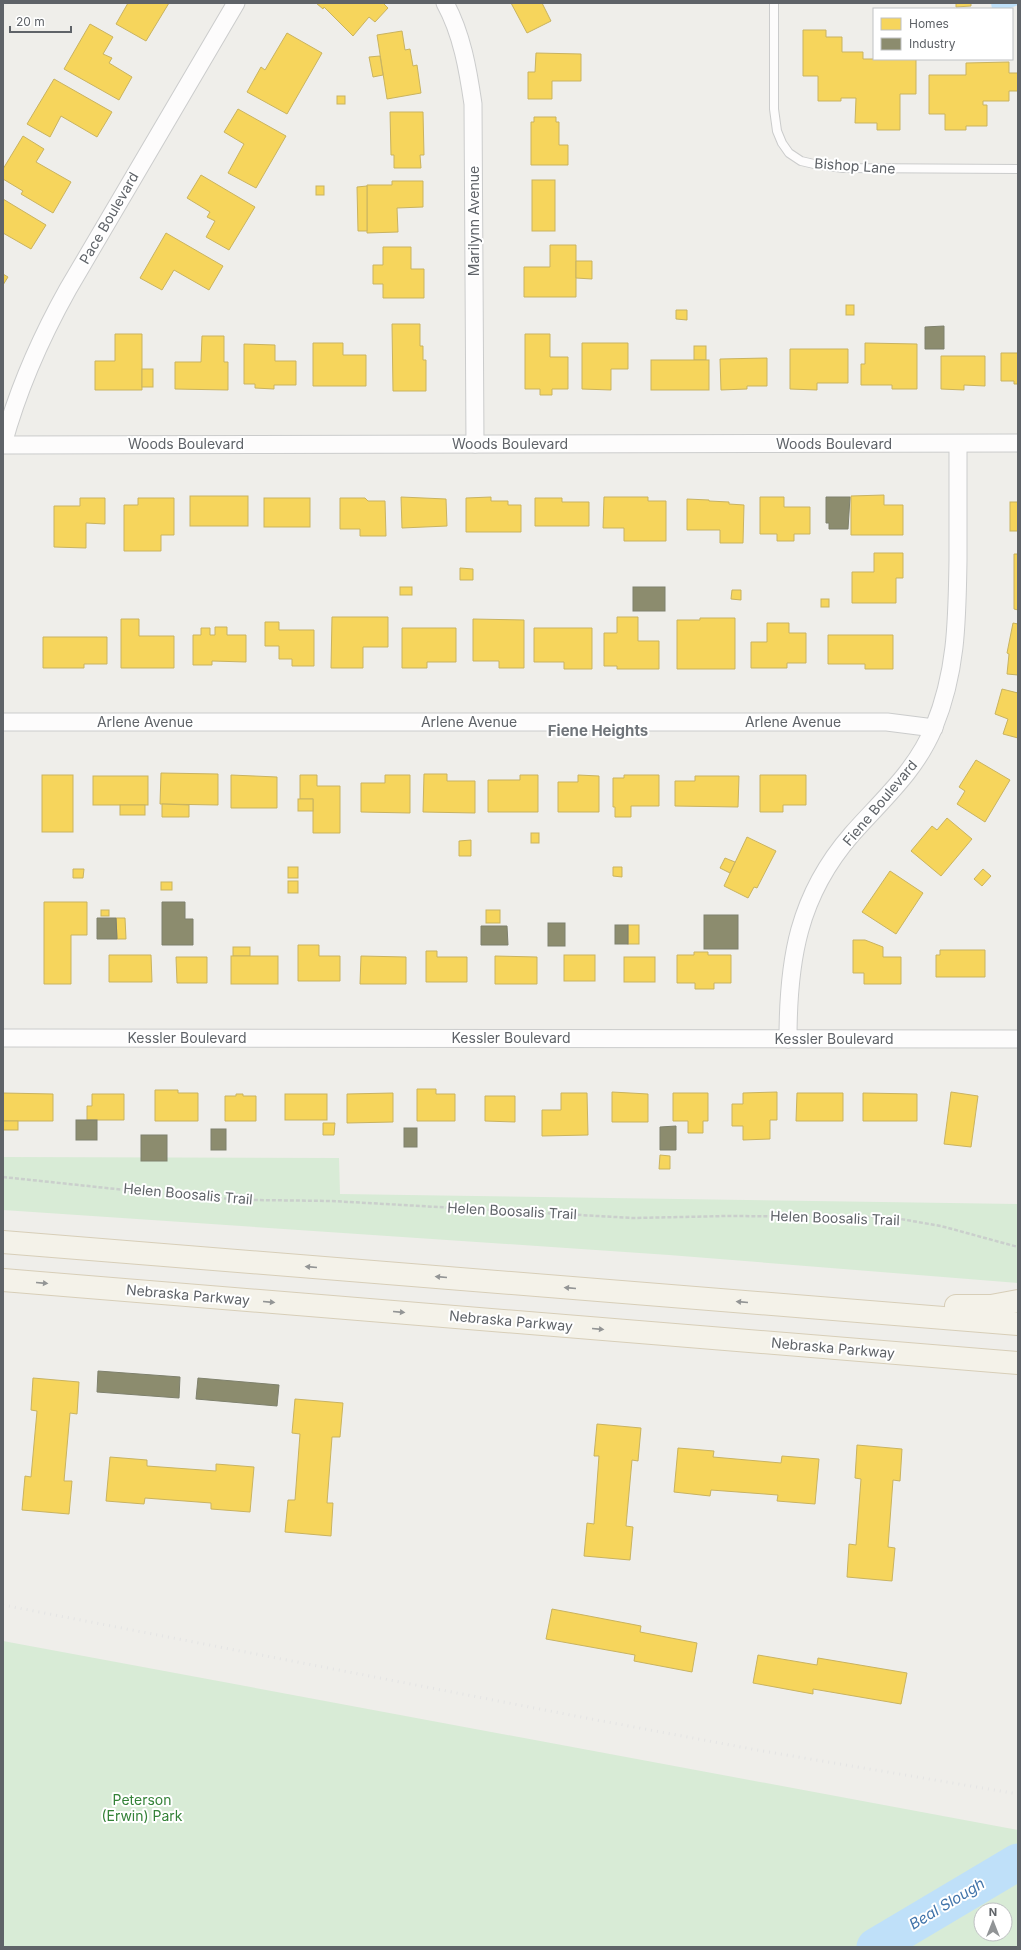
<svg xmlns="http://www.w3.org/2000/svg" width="1021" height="1950" viewBox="0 0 1021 1950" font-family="Inter,sans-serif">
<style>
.green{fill:#d8ebd6;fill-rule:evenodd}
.water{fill:#bfe0f9}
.homes{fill:#f6d55c;stroke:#c9b360}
.industry{fill:#8c8c6e;stroke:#7e806c}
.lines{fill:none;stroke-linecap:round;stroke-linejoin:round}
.river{stroke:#bfe0f9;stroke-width:37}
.service-casing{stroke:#cbcccc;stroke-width:10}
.minor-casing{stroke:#cbcccc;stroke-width:19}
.primary-casing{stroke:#d7ceb8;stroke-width:24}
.path{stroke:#cacfcc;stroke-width:2.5;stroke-dasharray:4 2;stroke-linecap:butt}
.service{stroke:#fdfcfc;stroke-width:8}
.minor{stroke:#fdfcfc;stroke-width:17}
.primary{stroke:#f4f2e9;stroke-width:22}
.rail{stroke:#e4e4e4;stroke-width:3;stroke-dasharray:1 5;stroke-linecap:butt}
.oneway{fill:#939595}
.labels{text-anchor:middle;stroke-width:4;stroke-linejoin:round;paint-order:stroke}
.street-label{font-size:14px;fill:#5f6368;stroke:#fff}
.park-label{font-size:14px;fill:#348238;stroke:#fff}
.neighbourhood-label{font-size:15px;font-weight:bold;fill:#70757a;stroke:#fff}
.water-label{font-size:15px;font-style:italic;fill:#4174aa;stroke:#fff}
</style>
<rect width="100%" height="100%" fill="#efeeea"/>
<g class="green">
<path d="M3,1157L339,1158L340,1194L1018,1204V1283L669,1255L3,1210Z"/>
<path d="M3,1641L1018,1830V1947H3ZM981,1910H1005V1934H981Z"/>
</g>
<path class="water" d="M991,3H1018V5L1008,9H992Z"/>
<g class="homes">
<path d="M128,3H169L146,41L116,24Z"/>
<path d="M316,3H383L388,8L375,22L369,17L353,36L324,7L323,9Z"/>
<path d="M511,3H542L551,21L527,33Z"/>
<path d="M956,3H971V6L956,7Z"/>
<path d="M90,24L113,37L103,54L112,58L109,63L132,77L119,100L64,69Z"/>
<path d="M803,30H826V37H842V52H863V59H916V94H900V130H877V123H855L856,98H841V101H818V76H803Z"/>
<path d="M402,31L405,50L410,49L413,66L417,65L421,93L387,99L377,35Z"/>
<path d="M287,33L322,53L287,114L247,92L261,67L265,70Z"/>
<path d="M536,53L581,54V81H552V99H528V72H535Z"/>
<path d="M380,56L383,75L373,77L369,57Z"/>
<path d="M1009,62V73H1018V91H1009V101H983V105H987V126H966V130H945V114H929V75H966V63Z"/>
<path d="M54,79L112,112L97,137L61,116L50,137L27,124Z"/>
<rect x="337" y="96" width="8" height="8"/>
<path d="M238,109L286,136L256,188L228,173L244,144L224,132Z"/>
<path d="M390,112H423L424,155H420L421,168H394V155H391Z"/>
<path d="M534,117H556V122H559V145H568V165H531V122H534Z"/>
<path d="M23,136L44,149L36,162L71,182L53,213L21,194L23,191L3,179V169Z"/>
<path d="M201,175L255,207L229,250L206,237L215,221L207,217L210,212L187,198Z"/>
<rect x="532" y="180" width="23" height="51"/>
<path d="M392,181H423V207L397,208L398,232L367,233V185H392Z"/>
<rect x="316" y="186" width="8" height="9"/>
<path d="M367,186V231H358L357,187Z"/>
<path d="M3,199L46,225L31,249L3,233Z"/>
<path d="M166,233L223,266L209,290L174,270L162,290L140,278Z"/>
<path d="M550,245H576V297H524V267H550Z"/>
<path d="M383,247H411V269H424V298H383V284H373V265H383Z"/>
<path d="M576,261H592V279L576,278Z"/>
<path d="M3,274L8,277L3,285Z"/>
<rect x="846" y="305" width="8" height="10"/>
<path d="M676,310H687V320L676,319Z"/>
<path d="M392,324H420V346H423V360H426V391H393Z"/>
<path d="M115,334H142V390H95V361H115Z"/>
<path d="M525,334H550V357H568V389H552V395H540V389H525Z"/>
<path d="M202,336H224V362H228V390L175,389V362H201Z"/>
<path d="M313,343H343V355H366V386H313Z"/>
<path d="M582,343H628V369H611V390L582,389Z"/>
<path d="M865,343L917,344V389H892V385H861V364H865Z"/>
<path d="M244,344L275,345V361H296V385H274V389L255,388V384H244Z"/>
<rect x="694" y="346" width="12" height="14"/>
<path d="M790,349H848V383H817V390L790,389Z"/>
<path d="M1001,353H1018V384H1014V381H1001Z"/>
<path d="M941,356H985V386L964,385V390L941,389Z"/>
<path d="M767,358V386H747V389L721,390L720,359Z"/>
<rect x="651" y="360" width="58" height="30"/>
<rect x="142" y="369" width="11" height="18"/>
<path d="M884,495V505H903V535H851V496Z"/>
<rect x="190" y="496" width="58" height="30"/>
<path d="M401,497L446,499L447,526L402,528Z"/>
<path d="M491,497V501H508V505H521V532H466V498Z"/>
<path d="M604,497H648V501H666V541H624V528H603Z"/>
<path d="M760,497H784V507H810V534H794V541H777V534H760Z"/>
<path d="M80,498H105V524L86,523V548L54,547V506H80Z"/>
<path d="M138,498H174V535H161V551H124V505H138Z"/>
<rect x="264" y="498" width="46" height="29"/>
<path d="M340,498H365L368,501H385L386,536H360V529H340Z"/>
<path d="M535,498H562V502H589V526H535Z"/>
<path d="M687,499L709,500V501L729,502V504L744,505L743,543H720V530H687Z"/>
<rect x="1010" y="502" width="8" height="29"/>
<path d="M874,553H903V578H896V603H852V572H874Z"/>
<path d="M1014,554H1018V610L1014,609Z"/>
<path d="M460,568L473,569V580H460Z"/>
<rect x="400" y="587" width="12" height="8"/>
<path d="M732,590H741V600L731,599Z"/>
<rect x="821" y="599" width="8" height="8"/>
<path d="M332,617H388V647H363V668H331Z"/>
<path d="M617,617H638V641H659V669H617V666H604V633H617Z"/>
<path d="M700,618H735V669H677V620H700Z"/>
<path d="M121,619H139V636H174V668H121Z"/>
<path d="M473,619L524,620V668H499V661H473Z"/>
<path d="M265,622H279V630H314V666H292V659H279V646H265Z"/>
<path d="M767,623H789V633H806V663H787V668H751V642H767Z"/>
<path d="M1013,623L1018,624V675L1007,674L1009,654L1007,653Z"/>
<path d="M215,627H227V635H246V662L212,661V665H193V635H201V628H210V635H215Z"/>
<path d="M402,628H456V662H427V668H402Z"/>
<path d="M534,628H592V669H564V662H534Z"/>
<path d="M828,635H893V669H865V664H828Z"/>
<path d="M43,637H107V664H84V668H43Z"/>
<path d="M1002,689L1018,693V738L1003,734L1008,719L995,714Z"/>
<path d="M976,760L1010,780L985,822L957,804L965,791L959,787Z"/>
<path d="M161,773L218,774V805L160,804Z"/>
<path d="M424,774H447V781H475V813L423,812Z"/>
<rect x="42" y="775" width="31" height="57"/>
<path d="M231,775L277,777V808H231Z"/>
<path d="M300,775H317V786H340V833H313V799H300Z"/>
<path d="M385,775H410V813L361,812V783H385Z"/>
<path d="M520,775H538V812H488V780H520Z"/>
<path d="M578,775L599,776V812H558V782H578Z"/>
<path d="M624,775H659V806H631V817H615V807H613V778H624Z"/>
<path d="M760,775H806V805H783V812H760Z"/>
<rect x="93" y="776" width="55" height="29"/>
<path d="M695,776H739L738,807L675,806V781H695Z"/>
<rect x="298" y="799" width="15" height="12"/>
<path d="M162,804L189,805V817H162Z"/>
<rect x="120" y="805" width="25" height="10"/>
<path d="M947,818L972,839L941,876L911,851L932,826L937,830Z"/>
<rect x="531" y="833" width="8" height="10"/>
<path d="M747,837L776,851L757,888L754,887L748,898L724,886Z"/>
<path d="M471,840V856H459V841Z"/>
<path d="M725,858L735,862L730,873L720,868Z"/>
<rect x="288" y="867" width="10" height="11"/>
<path d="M613,867H622V877L613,876Z"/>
<path d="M73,869H84L83,878H73Z"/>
<path d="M983,869L991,876L982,886L974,879Z"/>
<path d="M890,871L923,893L896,934L862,912Z"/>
<rect x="288" y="881" width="10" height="12"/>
<rect x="161" y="882" width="11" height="8"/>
<path d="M44,902H87V935H71V984H44Z"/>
<rect x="101" y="910" width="8" height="6"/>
<rect x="486" y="910" width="14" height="13"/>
<path d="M116,918H125L126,939H117Z"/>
<rect x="628" y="925" width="11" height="19"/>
<path d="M853,940H865L883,947V957H901V984H864V973H853Z"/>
<path d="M298,945H319V956H340V981H298Z"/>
<rect x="233" y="947" width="17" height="9"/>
<path d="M940,950H985V977H936V955H940Z"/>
<path d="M426,951H437V957H467V982H426Z"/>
<path d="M694,952H708V955H731V983H714V989H695V983H677V955H694Z"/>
<path d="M109,955H151L152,982H109Z"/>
<rect x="564" y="955" width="31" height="26"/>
<rect x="231" y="956" width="47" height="28"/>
<path d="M361,956L406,957V984H360Z"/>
<path d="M495,956L537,957V984H495Z"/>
<path d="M176,957H207V983H177Z"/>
<rect x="624" y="957" width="31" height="25"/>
<path d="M417,1089H436V1094H455V1121H417Z"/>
<path d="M155,1090H178V1093H198V1121H155Z"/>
<path d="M612,1092L648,1094V1122H612Z"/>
<path d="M777,1092V1120H770V1139L743,1140V1126H732V1104H743V1093Z"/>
<path d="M951,1092L978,1096L971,1147L944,1144Z"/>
<path d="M3,1093L53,1094V1121H3Z"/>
<path d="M393,1093V1122L347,1123V1094Z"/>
<path d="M561,1093H587L588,1135L542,1136V1110H561Z"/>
<path d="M673,1093H708V1121H703V1133H688V1121H673Z"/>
<path d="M797,1093H843V1121H796Z"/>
<path d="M863,1093L917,1094V1121H863Z"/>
<path d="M92,1094H124V1120H87V1106H92Z"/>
<path d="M236,1094H243V1096H256V1121H225V1096H236Z"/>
<rect x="285" y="1094" width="42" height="26"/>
<path d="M485,1096H515V1122L485,1121Z"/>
<rect x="3" y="1121" width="15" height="9"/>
<path d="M323,1123H335L334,1135H323Z"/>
<path d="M660,1155L670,1156V1169H659Z"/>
<path d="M33,1378L79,1382L77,1414L70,1413L64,1481H72L69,1514L22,1510L25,1476L31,1477L37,1411L31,1410Z"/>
<path d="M295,1399L343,1403L340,1437H332L327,1503H333L331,1536L285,1532L288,1500H295L300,1434L292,1433Z"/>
<path d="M597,1424L641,1428L638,1461L632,1460L626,1526L633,1527L630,1560L584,1556L587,1523L594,1524L599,1456H594Z"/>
<path d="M857,1445L902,1449L900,1481L893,1480L888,1547L895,1548L892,1581L847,1577L849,1544L856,1545L861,1479L855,1478Z"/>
<path d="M678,1448L714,1451L713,1457L781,1463L782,1456L819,1459L815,1504L777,1501L778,1495L711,1490L710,1496L674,1492Z"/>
<path d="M110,1457L147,1460V1466L216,1471V1464L254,1467L250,1512L211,1509V1503L145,1498L144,1504L106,1501Z"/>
<path d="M552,1609L641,1626L640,1632L697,1643L692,1672L634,1661L635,1655L546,1639Z"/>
<path d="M758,1655L817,1665L818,1658L907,1673L901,1704L813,1689V1694L753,1683Z"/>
</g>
<g class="industry">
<path d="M944,326V349H925V327Z"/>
<path d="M826,497H850L848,529H829V523H826Z"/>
<rect x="633" y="587" width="32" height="24"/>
<path d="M162,902H185V919H193V945H162Z"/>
<rect x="704" y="915" width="34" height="34"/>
<path d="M97,918H116L117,939H97Z"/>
<rect x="548" y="923" width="17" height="23"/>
<rect x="615" y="925" width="13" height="19"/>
<path d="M481,926H507L508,945H481Z"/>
<rect x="76" y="1120" width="21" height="20"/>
<path d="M676,1126V1150H660V1127Z"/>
<rect x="404" y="1128" width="13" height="19"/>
<rect x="211" y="1129" width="15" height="21"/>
<rect x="141" y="1135" width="26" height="26"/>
<path d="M98,1371L180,1377L179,1398L97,1392Z"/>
<path d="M198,1378L279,1385L277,1406L196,1399Z"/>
</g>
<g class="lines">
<path class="river" d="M875,1947L1018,1862"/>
<g class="service-casing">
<path id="service" d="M774,3V109L777,131L782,143L789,153L801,161L814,164L843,168L1018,169"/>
</g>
<g class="minor-casing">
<g id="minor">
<path d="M445,3C462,34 468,70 473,104L475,444"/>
<path d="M3,444C18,389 40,339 68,289L236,3"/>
<path d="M3,445L1018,443"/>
<path d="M3,722H887L934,728"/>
<path d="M3,1038L1018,1039"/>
<path d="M788,1039C788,960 798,896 852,834C882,800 916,771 934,727C957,671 957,619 958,560C958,521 958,482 958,444"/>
</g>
</g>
<g class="primary-casing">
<g id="primary">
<path d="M3,1242L1018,1324"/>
<path d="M3,1280L1018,1363"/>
<path d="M956,1306H991L1018,1301"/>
</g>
</g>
<path class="path" d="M3,1177L182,1196L252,1200L332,1201L633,1218L727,1216L889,1217L941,1226L1018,1247"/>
<use href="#service" class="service"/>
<use href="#minor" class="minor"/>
<use href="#primary" class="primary"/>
<path class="rail" d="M3,1605L586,1718L757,1750L1018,1794"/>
</g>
<defs><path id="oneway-solid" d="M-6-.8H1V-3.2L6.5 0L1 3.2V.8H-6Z"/></defs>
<g class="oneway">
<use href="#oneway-solid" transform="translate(311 1267) rotate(-175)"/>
<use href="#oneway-solid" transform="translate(441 1277) rotate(-175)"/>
<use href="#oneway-solid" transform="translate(42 1283) rotate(5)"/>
<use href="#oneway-solid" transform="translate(570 1288) rotate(-175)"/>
<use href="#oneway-solid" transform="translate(269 1302) rotate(5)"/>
<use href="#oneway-solid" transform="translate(742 1302) rotate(-175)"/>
<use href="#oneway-solid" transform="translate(399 1312) rotate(5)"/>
<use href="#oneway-solid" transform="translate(598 1329) rotate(5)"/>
</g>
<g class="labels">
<g class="street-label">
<text transform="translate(855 166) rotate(4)" y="5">Bishop Lane</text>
<text transform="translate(109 218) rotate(-60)" y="5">Pace Boulevard</text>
<text transform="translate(474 221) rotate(-90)" y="5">Marilynn Avenue</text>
<text x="186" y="449">Woods Boulevard</text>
<text x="510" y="449">Woods Boulevard</text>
<text x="834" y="449">Woods Boulevard</text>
<text x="145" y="727">Arlene Avenue</text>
<text x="469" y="727">Arlene Avenue</text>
<text x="793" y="727">Arlene Avenue</text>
<text transform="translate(880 803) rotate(-50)" y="5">Fiene Boulevard</text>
<text x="187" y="1043">Kessler Boulevard</text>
<text x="511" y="1043">Kessler Boulevard</text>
<text x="834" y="1044">Kessler Boulevard</text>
<text transform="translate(188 1194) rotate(5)" y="5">Helen Boosalis Trail</text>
<text transform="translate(512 1211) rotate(3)" y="5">Helen Boosalis Trail</text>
<text transform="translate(835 1218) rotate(2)" y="5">Helen Boosalis Trail</text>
<text transform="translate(188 1295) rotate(5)" y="5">Nebraska Parkway</text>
<text transform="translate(511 1321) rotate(5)" y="5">Nebraska Parkway</text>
<text transform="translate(833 1348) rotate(5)" y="5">Nebraska Parkway</text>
</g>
<g class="park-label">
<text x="142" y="1805">Peterson<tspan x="142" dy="16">(Erwin) Park</tspan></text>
</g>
<g class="neighbourhood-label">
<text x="598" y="736">Fiene Heights</text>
</g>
<g class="water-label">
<text transform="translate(947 1904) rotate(-31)" y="5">Beal Slough</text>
</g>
</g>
<rect width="1021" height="1950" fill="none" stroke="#5f6368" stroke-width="8"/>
<rect x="873" y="8" width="140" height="52" fill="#ffffff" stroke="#bfc1c3"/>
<rect x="881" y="18" width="20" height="12" fill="#f6d55c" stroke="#bfc1c3"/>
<text x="909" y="28" font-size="12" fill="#5f6368">Homes</text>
<rect x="881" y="38" width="20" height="12" fill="#8c8c6e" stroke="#bfc1c3"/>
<text x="909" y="48" font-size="12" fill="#5f6368">Industry</text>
<g transform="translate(993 1922)"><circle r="19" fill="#ffffff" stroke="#bfc1c3"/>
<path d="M0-3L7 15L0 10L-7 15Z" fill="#919496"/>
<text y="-6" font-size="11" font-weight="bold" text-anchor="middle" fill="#5f6368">N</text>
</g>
<path d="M10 26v6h61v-6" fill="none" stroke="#5f6368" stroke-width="2"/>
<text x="16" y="26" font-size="12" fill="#5f6368" stroke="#ffffff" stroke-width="3" paint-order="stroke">20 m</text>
</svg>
